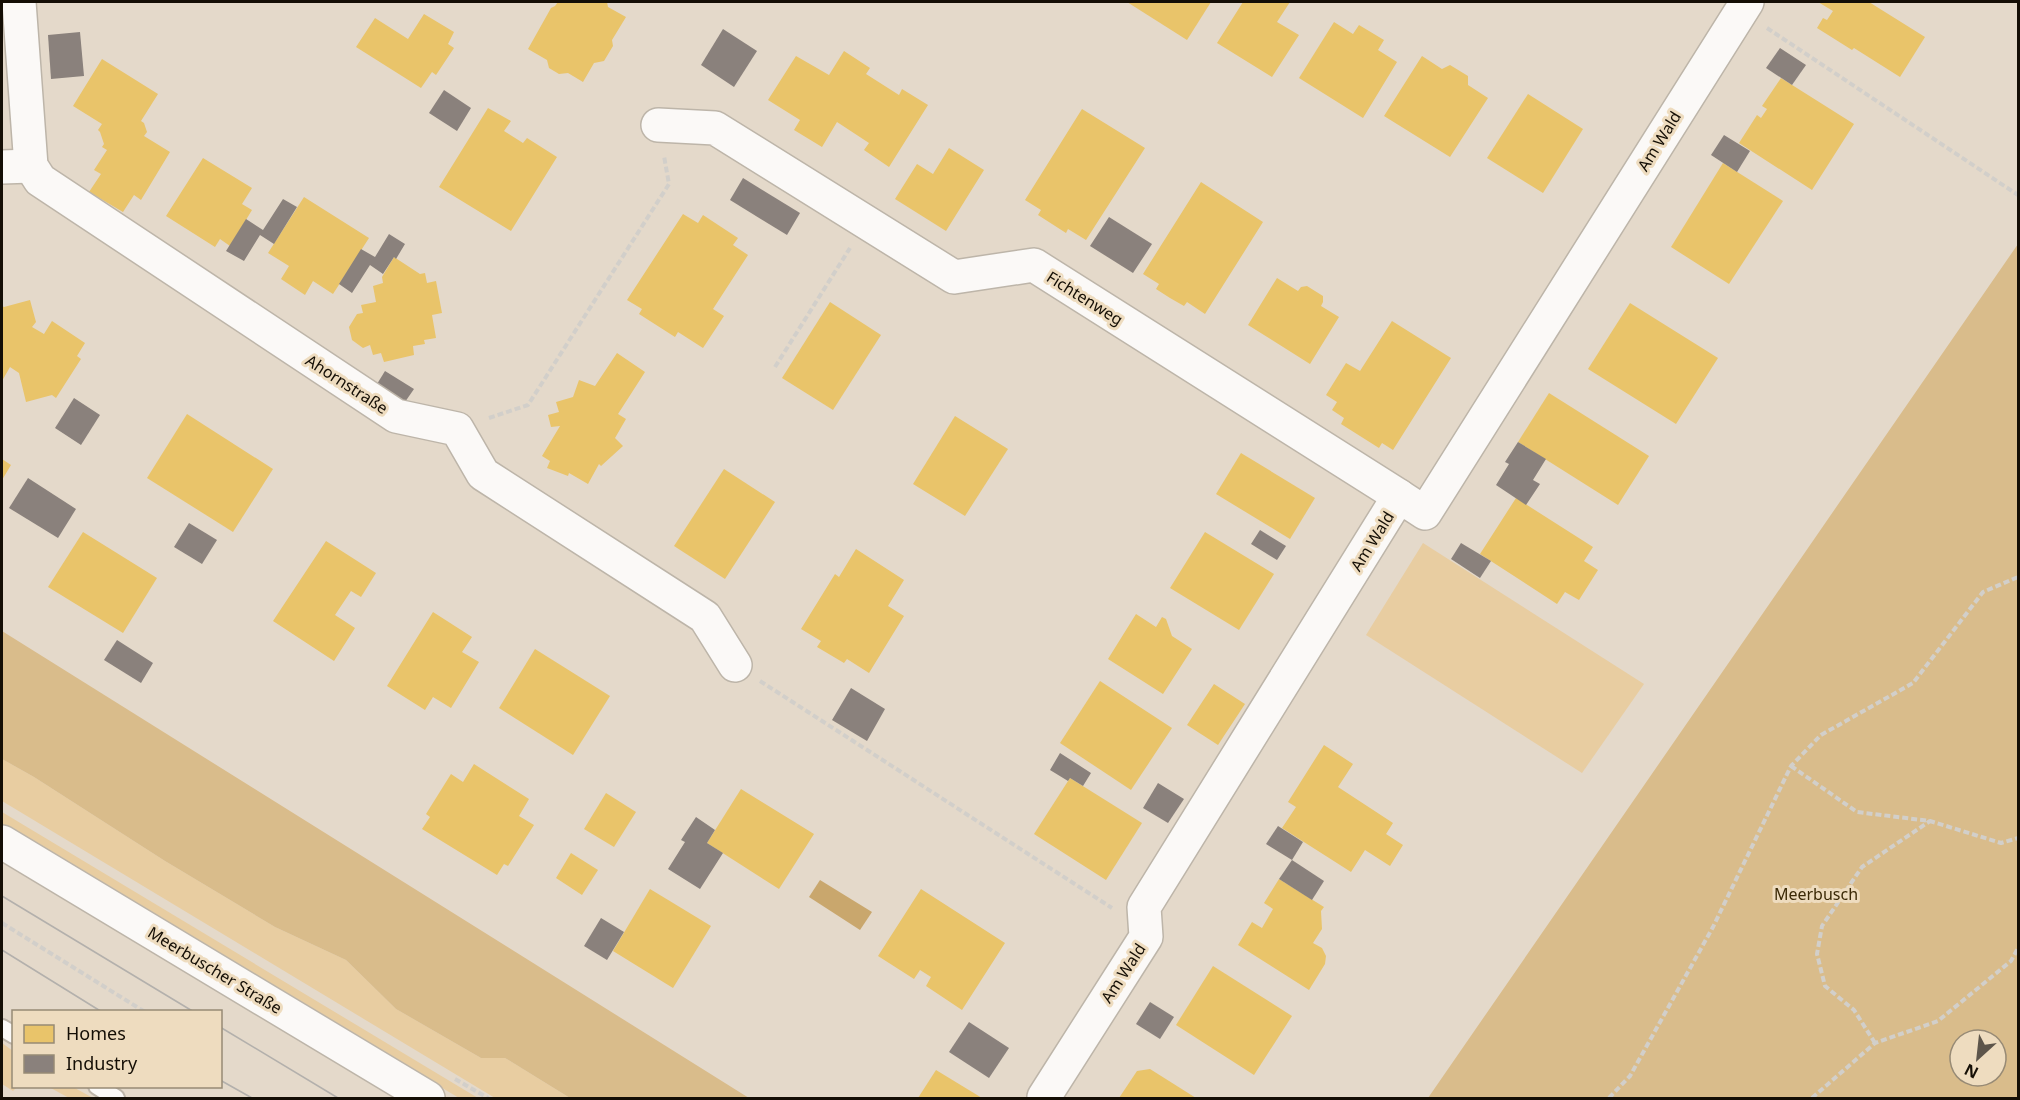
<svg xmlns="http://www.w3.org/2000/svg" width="2020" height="1100" viewBox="0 0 2020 1100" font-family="'Noto Sans',sans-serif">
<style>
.green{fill:#e8cda1}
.forest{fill:#d9bc8b;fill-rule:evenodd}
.water{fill:#c9a76d}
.homes{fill:#e9c46a}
.industry{fill:#8a817c}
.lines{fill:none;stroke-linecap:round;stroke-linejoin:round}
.lane-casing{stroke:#bdb5a9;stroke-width:20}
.street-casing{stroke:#bdb5a9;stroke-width:36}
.secondary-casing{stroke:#bdb5a9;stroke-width:36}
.path{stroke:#d2cfca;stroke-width:4;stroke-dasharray:6 3;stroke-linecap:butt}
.lane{stroke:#fbf9f7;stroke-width:16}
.street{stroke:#fbf9f7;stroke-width:33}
.secondary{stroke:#fbf9f7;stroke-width:33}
.tram{stroke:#b3b0ac;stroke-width:1.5}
.labels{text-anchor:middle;stroke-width:6;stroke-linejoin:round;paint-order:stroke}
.street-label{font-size:16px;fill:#140e05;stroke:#eedcbf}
.park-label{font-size:16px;fill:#3b2906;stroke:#eedcbf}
</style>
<rect width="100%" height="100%" fill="#e4d9ca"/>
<g class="green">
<path d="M1423,543L1644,684L1582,773L1366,635Z"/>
<path d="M2,759L34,777L165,861L275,927L346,960L396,1009L481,1058H505L570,1098H495L2,801Z"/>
<path d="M2,812L478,1098H459L2,824Z"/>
<path d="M2,1043L13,1051L14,1086L17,1087L13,1091L2,1084Z"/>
<path d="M49,1087H73L93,1098H69Z"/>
</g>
<g class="forest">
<path d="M2018,244V1098H1428ZM1960,1040H1996V1076H1960Z"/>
<path d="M2,631L749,1098H570L505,1058H481L396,1009L346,960L275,927L165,861L34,777L2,759Z"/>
</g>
<path class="water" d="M820,880L872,912L860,930L809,897Z"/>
<g class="homes">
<path d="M558,2H607L608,7L626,17L612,40L613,46L604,61L594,63L583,82L568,73L559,74L549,68L547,60L528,49L551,8L555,6Z"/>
<path d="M1127,2H1211L1187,40Z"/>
<path d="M1243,2H1290L1277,22L1299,35L1272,77L1217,43Z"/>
<path d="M1818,2H1869L1925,37L1900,77L1854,48L1852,50L1817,28L1823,18L1827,20L1833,11Z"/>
<path d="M424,14L454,32L448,44L454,48L436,75L432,72L421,88L356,47L375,18L408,39Z"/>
<path d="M1334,22L1353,34L1359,25L1384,40L1378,50L1397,62L1363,118L1299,78Z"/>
<path d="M844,51L870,68L866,74L899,95L902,89L928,105L889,167L864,150L869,143L837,122L822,147L794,130L800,120L768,100L796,56L829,75Z"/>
<path d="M1422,56L1442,69L1450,65L1468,76V85L1488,98L1450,157L1384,116Z"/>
<path d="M102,59L158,94L141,121L144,123L147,132L144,136L170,152L141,200L134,195L123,212L89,192L101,174L94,170L107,150L102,147L104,144L100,132L98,130L102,124L73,106Z"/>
<path d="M1781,78L1854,124L1812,190L1739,143L1757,115L1761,118L1767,109L1762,106Z"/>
<path d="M1528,94L1583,129L1543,193L1487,158Z"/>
<path d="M488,108L511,121L504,131L523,143L527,138L557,157L511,231L439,187Z"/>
<path d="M1082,109L1145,148L1086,240L1068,229L1066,233L1038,215L1041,210L1025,200Z"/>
<path d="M949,148L984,170L946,231L895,199L917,164L933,174Z"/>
<path d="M203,158L252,188L242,204L252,210L230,246L220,239L215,247L166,216Z"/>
<path d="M1723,163L1783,201L1729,284L1671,247Z"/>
<path d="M1201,182L1263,222L1205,314L1187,302L1184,306L1170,298L1156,289L1159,284L1143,274Z"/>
<path d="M304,197L369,238L333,294L313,281L305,295L281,279L289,266L268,253Z"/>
<path d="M683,214L698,223L703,215L738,238L733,245L748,255L713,309L724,316L703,348L678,332L675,337L639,314L642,309L627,300Z"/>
<path d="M394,257L420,274L425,273L427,283L436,281L442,313L432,315L436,338L424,340L425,344L413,346L414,355L384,362L381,353L373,355L370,345L363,348L352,340L349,327L357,314L363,313L361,305L376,302L373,286L383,283L382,277Z"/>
<path d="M1277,278L1298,291L1301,287L1307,286L1323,296V302L1321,306L1339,317L1310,364L1248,325Z"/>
<path d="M30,300L36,322L32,327L44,334L52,321L85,343L77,356L81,359L56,398L52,395L26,402L19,373L10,367L2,381V306L4,307Z"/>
<path d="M830,302L881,335L833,410L782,378Z"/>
<path d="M1630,303L1718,358L1676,424L1588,369Z"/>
<path d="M1392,321L1451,358L1393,450L1382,443L1379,448L1341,424L1344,418L1332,410L1337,402L1326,395L1346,363L1360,371Z"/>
<path d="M617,353L645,372L618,414L626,419L615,438L623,446L601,466L599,464L588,484L569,473L568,476L547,468L550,461L542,456L560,426L551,427L548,415L559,412L556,402L573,397L579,380L595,386Z"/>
<path d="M1549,393L1649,456L1618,505L1518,442Z"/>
<path d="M187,414L273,469L233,532L147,478Z"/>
<path d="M955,416L1008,449L965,516L913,484Z"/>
<path d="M1241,453L1315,498L1290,539L1216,494Z"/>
<path d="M2,459L11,465L2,480Z"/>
<path d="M724,469L775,502L725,579L674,546Z"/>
<path d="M1516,498L1593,547L1584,561L1598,570L1579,600L1565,592L1557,604L1480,554Z"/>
<path d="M83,532L157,578L123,633L48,587Z"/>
<path d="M1205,532L1274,574L1239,630L1170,588Z"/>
<path d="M326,541L376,573L361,597L351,591L335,615L355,628L334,661L273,621Z"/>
<path d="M856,549L904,580L888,606L904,616L869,673L847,659L844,663L817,647L821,641L801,629L835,574L839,577Z"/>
<path d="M433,612L472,637L462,652L479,662L451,708L433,697L425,710L387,686Z"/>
<path d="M1136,614L1156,627L1162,617L1166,619L1172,636L1192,649L1163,694L1108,659Z"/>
<path d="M535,649L610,696L573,755L499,708Z"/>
<path d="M1100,681L1172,728L1131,790L1060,743Z"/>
<path d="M1214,684L1245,704L1218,745L1187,725Z"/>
<path d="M1324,745L1353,764L1338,787L1393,823L1386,834L1403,845L1390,866L1365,850L1351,872L1282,828L1296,807L1288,802Z"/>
<path d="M474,764L529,799L519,816L534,825L508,866L504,864L497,875L422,829L430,817L426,814L451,774L463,782Z"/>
<path d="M1070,778L1142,823L1106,880L1034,834Z"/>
<path d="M741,789L814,834L779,889L707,843Z"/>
<path d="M606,793L636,812L614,847L584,829Z"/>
<path d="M571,853L598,870L582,895L556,878Z"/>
<path d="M1279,879L1324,907L1321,911L1322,929L1313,943L1322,948L1326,956L1325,964L1309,990L1238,945L1252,922L1262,928L1273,909L1264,903Z"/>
<path d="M650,889L711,926L673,988L613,951Z"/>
<path d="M921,889L1005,943L962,1010L926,986L931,977L920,970L914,979L878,956Z"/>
<path d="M1213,966L1292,1016L1254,1075L1176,1025Z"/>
<path d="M1150,1069L1196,1098H1119L1137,1071Z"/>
<path d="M936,1070L982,1098H918Z"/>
</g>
<g class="industry">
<path d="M723,29L757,51L734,87L701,65Z"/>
<path d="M80,32L84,76L51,79L48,35Z"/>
<path d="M1780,48L1806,65L1792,85L1766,68Z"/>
<path d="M444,90L471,108L457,131L429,113Z"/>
<path d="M1724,135L1750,151L1737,172L1711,155Z"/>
<path d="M743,178L800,213L787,235L730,200Z"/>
<path d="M283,199L297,207L274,244L260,235L244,261L226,251L246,219L263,230Z"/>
<path d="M1109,217L1152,244L1133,273L1090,246Z"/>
<path d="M389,234L405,244L396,259L394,257L383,274L370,265L352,293L339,284L361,249L375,257Z"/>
<path d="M385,371L414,389L405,402L377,384Z"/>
<path d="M74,398L100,415L81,445L55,428Z"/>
<path d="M1518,442L1546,459L1533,480L1540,484L1526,505L1496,485L1509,464L1505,462Z"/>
<path d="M28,478L76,509L58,538L9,508Z"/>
<path d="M189,523L217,540L202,564L174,547Z"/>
<path d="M1260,530L1286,546L1277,560L1251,544Z"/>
<path d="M1461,543L1491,561L1480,578L1451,559Z"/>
<path d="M117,640L153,663L141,683L104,660Z"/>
<path d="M851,688L885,709L867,741L832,720Z"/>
<path d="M1060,753L1091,773L1083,786L1070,778L1068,781L1050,770Z"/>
<path d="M1158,783L1184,799L1168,823L1143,808Z"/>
<path d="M696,817L715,830L707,843L723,853L700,889L668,869L685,842L681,840Z"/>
<path d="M1278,826L1303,842L1292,860L1266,844Z"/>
<path d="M1292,860L1324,881L1312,900L1279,879Z"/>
<path d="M601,918L624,932L607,960L584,946Z"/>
<path d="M1150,1002L1174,1017L1160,1039L1136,1024Z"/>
<path d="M969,1022L1009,1048L989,1078L949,1052Z"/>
</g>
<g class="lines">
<g class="lane-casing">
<g id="lane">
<path d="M2,1028L14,1035"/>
<path d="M97,1086L116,1098"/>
</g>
</g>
<g class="street-casing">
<g id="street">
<path d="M19,2L31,166L40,180L396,416L457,429L483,474L705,617L735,665"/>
<path d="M658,125L715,128L954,277L1034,265L1399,496"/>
<path d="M2,167L31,166"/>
<path d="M1044,1097L1146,937L1144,907L1399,496L1425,513L1747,2"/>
</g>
</g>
<g class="secondary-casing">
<path id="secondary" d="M2,842L428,1098"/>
</g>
<g class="path">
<path d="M1767,28L2018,195"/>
<path d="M775,367L850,248"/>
<path d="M489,418L528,405L669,184L664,156"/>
<path d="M760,681L1112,908"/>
<path d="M1791,766L1857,812L1930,821L2001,843L2018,838"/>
<path d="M2,923L145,1012"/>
<path d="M1875,1043L1854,1010L1825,986L1817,954L1822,926L1862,867L1930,821"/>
<path d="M455,1079L488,1098"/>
<path d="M1609,1098L1630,1076L1713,927L1791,766L1821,735L1913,683L1983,592L2018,577"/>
<path d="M1812,1098L1875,1043L1938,1021L2011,961L2018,948"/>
</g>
<use href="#lane" class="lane"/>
<use href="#street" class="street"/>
<use href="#secondary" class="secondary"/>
<g class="tram">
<path d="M2,896L194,1012"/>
<path d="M2,950L102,1012"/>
<path d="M220,1027L338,1098"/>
<path d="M220,1080L252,1098"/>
</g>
</g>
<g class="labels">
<g class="street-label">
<text transform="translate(1659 141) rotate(-58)" y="6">Am Wald</text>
<text transform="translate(1085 298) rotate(32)" y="6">Fichtenweg</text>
<text transform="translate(347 384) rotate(33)" y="6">Ahornstraße</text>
<text transform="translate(1372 541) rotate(-58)" y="6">Am Wald</text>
<text transform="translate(215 970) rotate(31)" y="6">Meerbuscher Straße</text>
<text transform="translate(1123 973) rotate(-57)" y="6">Am Wald</text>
</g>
<g class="park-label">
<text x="1816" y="900">Meerbusch</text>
</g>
</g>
<rect width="2020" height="1100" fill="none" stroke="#140e05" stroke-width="6"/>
<rect x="12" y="1010" width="210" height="78" fill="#eedcbf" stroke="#978a75" stroke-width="1.5"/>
<rect x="24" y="1025" width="30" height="18" fill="#e9c46a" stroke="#978a75" stroke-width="1.5"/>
<text x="66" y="1040" font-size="18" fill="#140e05">Homes</text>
<rect x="24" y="1055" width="30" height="18" fill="#8a817c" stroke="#978a75" stroke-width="1.5"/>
<text x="66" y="1070" font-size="18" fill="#140e05">Industry</text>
<g transform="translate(1978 1058) rotate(207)"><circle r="28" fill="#eedcbf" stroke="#978a75" stroke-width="1.5"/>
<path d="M0-4.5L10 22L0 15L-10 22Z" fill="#5d554a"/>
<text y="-9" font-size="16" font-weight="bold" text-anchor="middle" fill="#140e05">N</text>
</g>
</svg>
